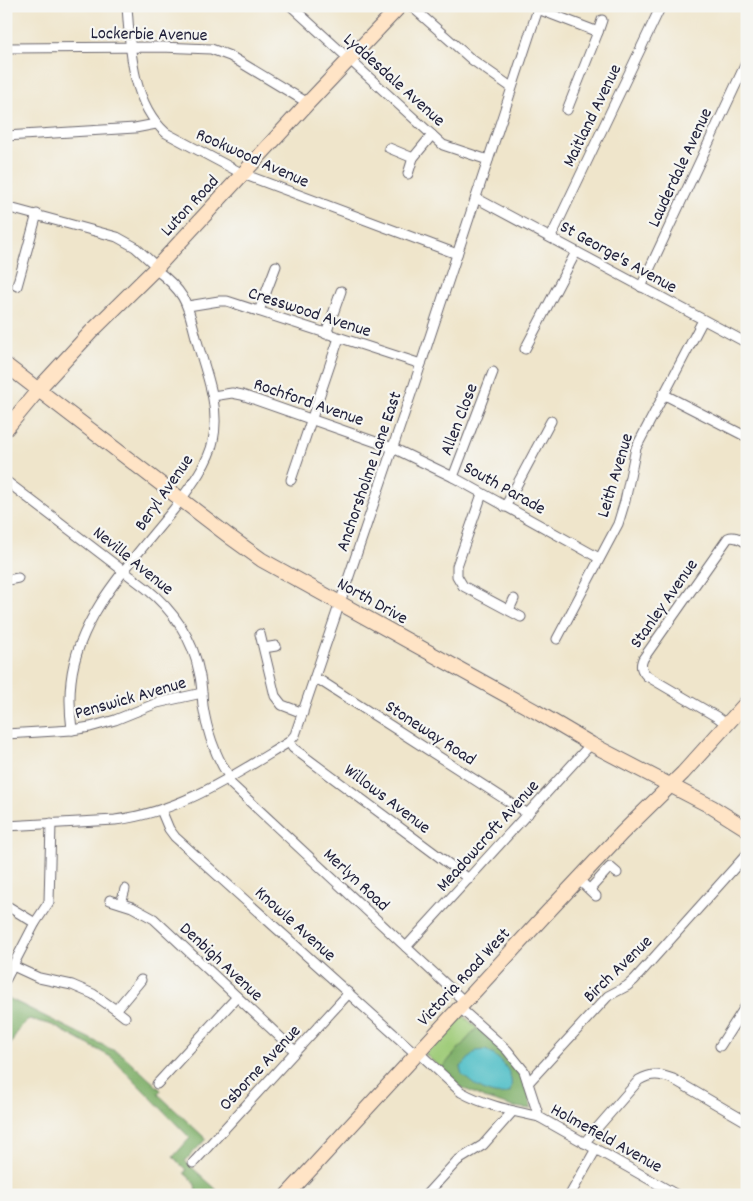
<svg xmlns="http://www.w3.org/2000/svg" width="753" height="1201" viewBox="0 0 753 1201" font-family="Dekko,sans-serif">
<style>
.green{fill:#a0cc7a;stroke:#61775a}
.forest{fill:#80b06a;stroke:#516952}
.water{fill:#51bfc7;stroke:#3a7081}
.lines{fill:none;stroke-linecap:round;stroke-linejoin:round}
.street-casing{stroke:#6a666d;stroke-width:11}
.secondary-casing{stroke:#6a666d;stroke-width:16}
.street{stroke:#fff;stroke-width:9}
.secondary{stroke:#ffe4c6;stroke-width:14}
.labels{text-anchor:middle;stroke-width:4.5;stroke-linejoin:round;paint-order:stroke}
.street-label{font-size:18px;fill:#22223b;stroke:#f6f6f2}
</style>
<rect width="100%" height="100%" fill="#f6f6f2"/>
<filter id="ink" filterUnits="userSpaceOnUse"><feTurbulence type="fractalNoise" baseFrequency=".02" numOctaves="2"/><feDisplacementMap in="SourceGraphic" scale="10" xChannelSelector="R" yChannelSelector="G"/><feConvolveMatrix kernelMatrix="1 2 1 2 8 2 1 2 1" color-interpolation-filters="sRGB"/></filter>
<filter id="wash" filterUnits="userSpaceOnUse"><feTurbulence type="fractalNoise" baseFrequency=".0096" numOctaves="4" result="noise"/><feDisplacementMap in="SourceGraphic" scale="20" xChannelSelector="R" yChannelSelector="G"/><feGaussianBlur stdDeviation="1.12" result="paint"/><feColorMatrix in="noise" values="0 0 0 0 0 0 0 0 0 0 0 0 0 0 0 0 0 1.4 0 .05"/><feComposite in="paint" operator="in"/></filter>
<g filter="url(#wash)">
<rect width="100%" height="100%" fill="#efe5cb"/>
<path class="green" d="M462,1014L477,1028L441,1069L425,1054Z"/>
<g class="forest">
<path d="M6,997L123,1055L161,1090L158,1094L206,1139L185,1161L217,1190L213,1195H195C198,1184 192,1180 184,1173L186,1170L173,1157L190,1138L111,1057L52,1025L29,1019L18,1030L11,1044L6,1049Z"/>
<path d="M477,1028C503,1050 529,1073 531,1109L513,1107L484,1098L459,1086L441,1069Z"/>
</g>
<path class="water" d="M486,1050C501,1059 516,1073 510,1092C493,1100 474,1086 462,1074L460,1068L476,1051Z"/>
</g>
<g filter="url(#ink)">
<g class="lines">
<g class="street-casing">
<g id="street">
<path d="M127,6C130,49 132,103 166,133L243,174L457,254"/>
<path d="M291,6L443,145L488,160"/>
<path d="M411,6L471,59L511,87"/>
<path d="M538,9L598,32L567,110"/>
<path d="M598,32L602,20"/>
<path d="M6,48L161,47L211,49L230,56L308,103"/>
<path d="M6,136L135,128L156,124"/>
<path d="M389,148L413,158"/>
<path d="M408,174L413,158L432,135"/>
<path d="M476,198L747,343"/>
<path d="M6,207L117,237L135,247L157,267"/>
<path d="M551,237L661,6"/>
<path d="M17,286L37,214"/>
<path d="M641,287L747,61"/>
<path d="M188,306L219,301H227L421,364"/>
<path d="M259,311L276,266"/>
<path d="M326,334L341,291"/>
<path d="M525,349L576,252"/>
<path d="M663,394L747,437"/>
<path d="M213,396L232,393L242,395L393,448L453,477L599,558"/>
<path d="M453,477L493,372"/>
<path d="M291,480L339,338"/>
<path d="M6,481L147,589C173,610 193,639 199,672C202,683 202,695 203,706C207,732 215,756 230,778"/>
<path d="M482,494L457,566V576L463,586L521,617"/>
<path d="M505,507L551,421"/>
<path d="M8,580L18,578"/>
<path d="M509,610L514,599"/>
<path d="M260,634L275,696L282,705L303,713"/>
<path d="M557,639L618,524L625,501L636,448L703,320"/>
<path d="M264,648L276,646"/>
<path d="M314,679L321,681L528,814"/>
<path d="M726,724L717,717L647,676C641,670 640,666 643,659L728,538C735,535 741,540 747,543"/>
<path d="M72,730C70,714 69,698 71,681C78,615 134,559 174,509C188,490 209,463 213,441C220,409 208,378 199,348C187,308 191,296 155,269"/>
<path d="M6,734L72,730L90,727L115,720L157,703L202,693"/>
<path d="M289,742L293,748L469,879"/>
<path d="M228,779L231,784L465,1002"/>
<path d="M161,810L169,829L175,837L416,1054"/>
<path d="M6,826L115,820C181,812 234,775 289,742L295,735L414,385L539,6"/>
<path d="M578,879L596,896"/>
<path d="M590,889L610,867L617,873"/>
<path d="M110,900L132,907L154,919L295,1051"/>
<path d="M121,903L125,889"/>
<path d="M9,907L35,923"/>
<path d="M406,947L591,744"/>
<path d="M13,966L39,978L72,985L93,994L116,1010L141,980"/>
<path d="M6,979L35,923L49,902L51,823"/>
<path d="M460,1008L507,1050L524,1071L539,1117"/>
<path d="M116,1010L125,1017"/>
<path d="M720,1046L747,1004"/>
<path d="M418,1052L461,1092C484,1105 513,1111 539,1117L677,1195"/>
<path d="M528,1083L608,996L627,986L634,980L747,854"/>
<path d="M157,1084L237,997"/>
<path d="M584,1143L639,1080C651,1073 660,1074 673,1079L747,1122"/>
<path d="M193,1163L349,993"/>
<path d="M426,1195L457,1161L483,1145L513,1111"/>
<path d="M570,1195L596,1149"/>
</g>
</g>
<g class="secondary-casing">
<g id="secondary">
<path d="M6,365L230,537L262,560L535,711L591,744L712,807L747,829"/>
<path d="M6,429L44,383L91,332L157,267L308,103L400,6"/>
<path d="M287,1195L544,916L622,833L683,773L747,702"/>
</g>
</g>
<use href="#street" class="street"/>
<use href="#secondary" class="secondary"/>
</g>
</g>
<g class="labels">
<g class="street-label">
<text transform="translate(149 33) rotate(1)" y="6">Lockerbie Avenue</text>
<text transform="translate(395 79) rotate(42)" y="6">Lyddesdale Avenue</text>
<text transform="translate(591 115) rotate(-64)" y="6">Maitland Avenue</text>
<text transform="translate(253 157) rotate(24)" y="6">Rookwood Avenue</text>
<text transform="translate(679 167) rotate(-65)" y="6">Lauderdale Avenue</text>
<text transform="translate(189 205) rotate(-47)" y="6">Luton Road</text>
<text transform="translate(619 256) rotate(29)" y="6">St George's Avenue</text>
<text transform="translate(310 311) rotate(18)" y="6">Cresswood Avenue</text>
<text transform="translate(309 401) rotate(19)" y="6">Rochford Avenue</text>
<text transform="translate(458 419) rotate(-69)" y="6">Allen Close</text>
<text transform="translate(368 471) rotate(-71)" y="6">Anchorsholme Lane East</text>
<text transform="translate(614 475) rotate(-73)" y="6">Leith Avenue</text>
<text transform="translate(505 487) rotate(29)" y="6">South Parade</text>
<text transform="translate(163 492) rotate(-55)" y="6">Beryl Avenue</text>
<text transform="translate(134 560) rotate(39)" y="6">Neville Avenue</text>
<text transform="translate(373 600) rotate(29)" y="6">North Drive</text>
<text transform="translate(663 603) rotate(-55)" y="6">Stanley Avenue</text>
<text transform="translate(130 697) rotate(-16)" y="6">Penswick Avenue</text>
<text transform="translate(431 732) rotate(33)" y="6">Stoneway Road</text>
<text transform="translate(388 798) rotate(37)" y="6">Willows Avenue</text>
<text transform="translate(487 835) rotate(-48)" y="6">Meadowcroft Avenue</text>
<text transform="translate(357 879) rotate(43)" y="6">Merlyn Road</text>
<text transform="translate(296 923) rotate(42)" y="6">Knowle Avenue</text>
<text transform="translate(222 961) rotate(43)" y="6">Denbigh Avenue</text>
<text transform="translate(617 968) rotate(-44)" y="6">Birch Avenue</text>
<text transform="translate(463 976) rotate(-47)" y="6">Victoria Road West</text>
<text transform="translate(259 1067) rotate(-47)" y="6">Osborne Avenue</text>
<text transform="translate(607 1137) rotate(29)" y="6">Holmefield Avenue</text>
</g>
</g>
<rect width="753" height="1201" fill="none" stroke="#f6f6f2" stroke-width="25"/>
</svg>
